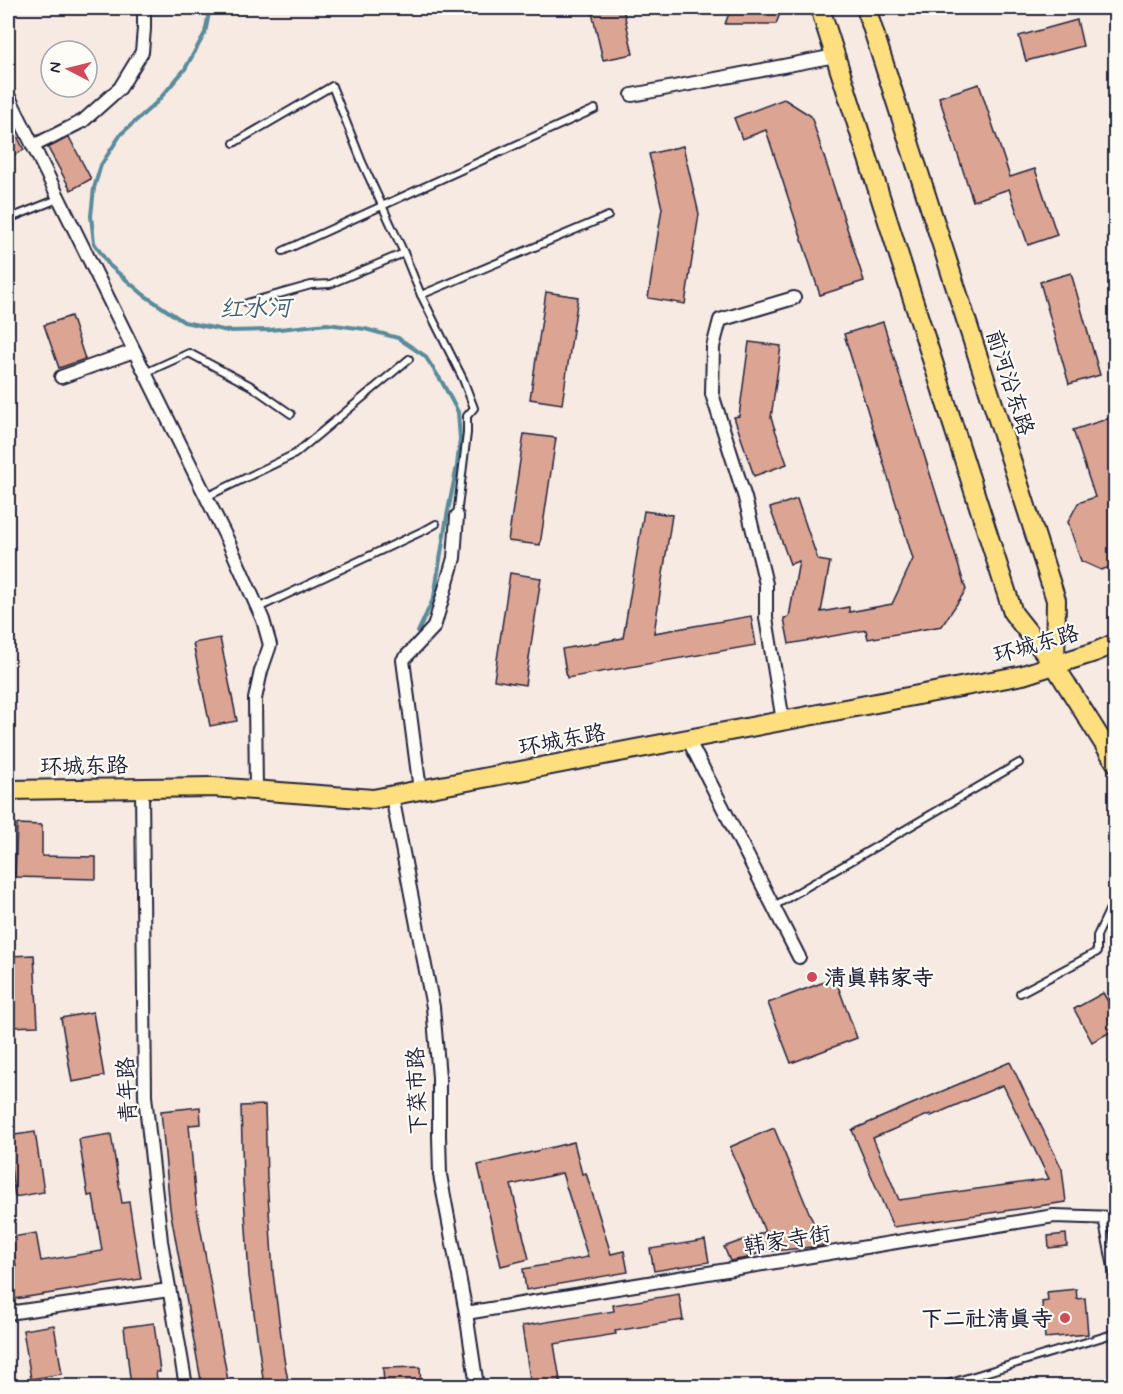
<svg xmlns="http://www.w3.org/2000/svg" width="1123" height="1394" viewBox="0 0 1123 1394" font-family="Mynerve,'LXGW WenKai TC',sans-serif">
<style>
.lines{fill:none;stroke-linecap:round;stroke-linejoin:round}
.stream{stroke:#5a8b9a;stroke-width:4}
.building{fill:#dba493;stroke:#22223b;stroke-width:1.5;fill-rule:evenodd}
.service-casing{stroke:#22223b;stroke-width:10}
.minor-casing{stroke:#22223b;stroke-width:16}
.primary-casing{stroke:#22223b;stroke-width:22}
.service{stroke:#fdfcf7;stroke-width:6}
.minor{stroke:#fdfcf7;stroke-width:12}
.primary{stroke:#fddf80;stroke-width:18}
.poi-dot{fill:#d1495b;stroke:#fdfcf7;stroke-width:2}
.labels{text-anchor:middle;stroke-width:4.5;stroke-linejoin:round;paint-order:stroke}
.street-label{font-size:22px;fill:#22223b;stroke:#fdfcf7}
.poi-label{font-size:22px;font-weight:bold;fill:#22223b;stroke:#fdfcf7;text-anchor:start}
.water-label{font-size:24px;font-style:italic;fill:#435f73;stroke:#fdfcf7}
</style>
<rect width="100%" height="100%" fill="#f6eae3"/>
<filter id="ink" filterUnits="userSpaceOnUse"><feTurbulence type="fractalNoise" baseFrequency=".0167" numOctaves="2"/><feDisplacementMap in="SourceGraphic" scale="12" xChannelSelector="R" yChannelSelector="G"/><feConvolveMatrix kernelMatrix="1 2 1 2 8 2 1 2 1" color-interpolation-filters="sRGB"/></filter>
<g filter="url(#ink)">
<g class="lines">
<path class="stream" d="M210,8L205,33L185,69L157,102L121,134L101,165L94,188L91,216L94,243L109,265L144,295L184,322L228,331L270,330L327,324L365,329L398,338L425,356L442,382L458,412L460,439L457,466L447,516L434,597L418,632"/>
</g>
<g class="building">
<path d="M591,8H623L633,54L603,60Z"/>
<path d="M731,8H782L776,24H725Z"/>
<path d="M1077,20L1083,46L1026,61L1019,36Z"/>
<path d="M979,84L1010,177L1035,169L1057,235L1028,245L1009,189L973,201L939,97Z"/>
<path d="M784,99L811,116L864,281L820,295L766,130L742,139L734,118Z"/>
<path d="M8,117L24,150L8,158Z"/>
<path d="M69,137L91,179L71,190L48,148Z"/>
<path d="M683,146L699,214L685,304L648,298L662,208L649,154Z"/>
<path d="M1071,273L1100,375L1069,384L1040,282Z"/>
<path d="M546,292L578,297L562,404L530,399Z"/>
<path d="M71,316L85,359L59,368L44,325Z"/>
<path d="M883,322L966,590L942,626L868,639L866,630L789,644L784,618L789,617L799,561L790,564L770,508L797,499L818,560L830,562L821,612L849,607V612L892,604L913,559L844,334Z"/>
<path d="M749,342L781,346L771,418L787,464L754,476L734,417L739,416Z"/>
<path d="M1116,416V565L1101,570L1081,561L1068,522L1078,503L1095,497L1073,430Z"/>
<path d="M524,434L556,438L540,545L508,541Z"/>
<path d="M644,511L672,515L654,633L751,616L756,645L567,678L562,649L623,638Z"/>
<path d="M510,573L541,578L525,685L494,680Z"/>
<path d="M220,638L237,721L210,726L193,643Z"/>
<path d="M17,824L42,825V856L96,857V879L15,877Z"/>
<path d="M34,955L38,1026L8,1027V956Z"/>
<path d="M835,978L857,1038L791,1063L768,1003Z"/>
<path d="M1103,993L1116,1015V1029L1092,1042L1074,1009Z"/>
<path d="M93,1012L104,1076L72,1082L61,1018Z"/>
<path d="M1010,1062L1062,1169L1066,1202L893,1227L852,1130ZM1003,1085L1049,1179L899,1200L873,1138L930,1114L931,1116Z"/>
<path d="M265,1105L267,1179L273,1273L284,1359L289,1386H264L249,1276L243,1181L241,1106Z"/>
<path d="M200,1107L201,1124L189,1125L196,1204L229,1386H202L170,1209L161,1111Z"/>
<path d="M774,1128L823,1246L773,1251L772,1248L747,1258L730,1261L724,1247L765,1232L730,1147Z"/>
<path d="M35,1132L44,1192L15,1197L8,1145V1136Z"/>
<path d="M111,1134L122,1203L129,1202L141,1279L8,1300V1268L16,1267L12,1237L36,1233L41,1261L102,1251L93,1195L88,1196L79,1139Z"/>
<path d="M574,1142L582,1174L586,1173L611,1254L624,1251L628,1272L526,1290L523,1269L588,1257L562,1173L511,1185L529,1259L501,1266L478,1165Z"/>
<path d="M1066,1234L1067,1246L1049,1248L1048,1236Z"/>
<path d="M705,1240L709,1262L654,1271L650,1249Z"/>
<path d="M1076,1289L1077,1299L1085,1298L1088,1334L1045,1338L1042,1302L1048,1301L1047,1292Z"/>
<path d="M679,1294L683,1320L615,1331L616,1334L554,1344L561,1386H531L522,1326L614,1311L613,1305Z"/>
<path d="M154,1323L160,1372H156L158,1386H131L124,1327Z"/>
<path d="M54,1325L62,1374L31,1379L23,1330Z"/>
<path d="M420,1367L421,1386H384L383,1368Z"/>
</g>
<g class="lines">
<g class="service-casing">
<g id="service">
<path d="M234,143L332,86L362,162L404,253L421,295L463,379L474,408L467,416V433L457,516"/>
<path d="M8,219L58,199"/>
<path d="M283,251L595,109"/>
<path d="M421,295L608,216"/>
<path d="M247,303L311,285L330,284L404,253"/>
<path d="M145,373L189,353L251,386L291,414"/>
<path d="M206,497L295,454L409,359"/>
<path d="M258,608L427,529L436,524"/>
<path d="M774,906L1019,763"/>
<path d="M1020,993L1097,952V936L1112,904L1116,902"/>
<path d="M1102,1218L1116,1287"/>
<path d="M941,1386L1116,1333"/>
</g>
</g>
<g class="minor-casing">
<g id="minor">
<path d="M8,95L228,541L263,620L270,645L261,671L255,699L256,791"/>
<path d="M632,95L835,56"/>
<path d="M33,146L83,121L120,88L142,52L144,29V8"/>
<path d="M61,377L134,351"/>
<path d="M783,721L766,618V584L745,498L712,394L713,347L720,320L794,298"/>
<path d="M688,739L799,957"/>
<path d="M142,788L145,1096L161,1241L186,1386"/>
<path d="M420,790L403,660L434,627L454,558L457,516"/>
<path d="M392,796L433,1007L439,1077V1135L440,1175L466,1313L477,1386"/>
<path d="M8,1313L169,1290"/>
<path d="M466,1313L1054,1216L1116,1218"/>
</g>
</g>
<g class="primary-casing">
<g id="primary">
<path d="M820,8L1013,613L1055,666L1116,763"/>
<path d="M866,8L1056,600L1055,666"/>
<path d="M8,790L213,787L373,799L1023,675L1095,652L1116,643"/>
</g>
</g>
<use href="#service" class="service"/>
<use href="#minor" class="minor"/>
<use href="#primary" class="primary"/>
</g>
</g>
<g class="poi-dot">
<circle cx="812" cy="977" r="6"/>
<circle cx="1065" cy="1318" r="6"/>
</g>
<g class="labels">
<g class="street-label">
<text transform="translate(1011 382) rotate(72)" y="8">前河沿东路</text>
<text transform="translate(1036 643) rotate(-16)" y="8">环城东路</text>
<text transform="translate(562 739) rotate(-11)" y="8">环城东路</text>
<text transform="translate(84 765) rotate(-1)" y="8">环城东路</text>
<text transform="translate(126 1090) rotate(-93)" y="8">青年路</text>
<text transform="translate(416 1091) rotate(-92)" y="8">下菜市路</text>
<text transform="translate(787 1239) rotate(-9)" y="8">韩家寺街</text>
</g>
<g class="poi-label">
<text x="824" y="985">清真韩家寺</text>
<text x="1053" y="1326" text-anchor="end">下二社清真寺</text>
</g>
<g class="water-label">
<text transform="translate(255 308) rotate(-1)" y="8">红水河</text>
</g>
</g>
<rect width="1123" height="1394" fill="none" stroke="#fdfcf7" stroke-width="30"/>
<rect x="15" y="15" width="1093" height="1364" fill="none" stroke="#22223b" stroke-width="2" filter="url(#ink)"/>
<g transform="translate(69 69) rotate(277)"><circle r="28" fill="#fdfcf7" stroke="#a5a5ac" stroke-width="1.5"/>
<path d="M0-4.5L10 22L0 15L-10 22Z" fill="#d1495b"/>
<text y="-9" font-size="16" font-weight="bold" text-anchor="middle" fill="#22223b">N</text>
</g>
</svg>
